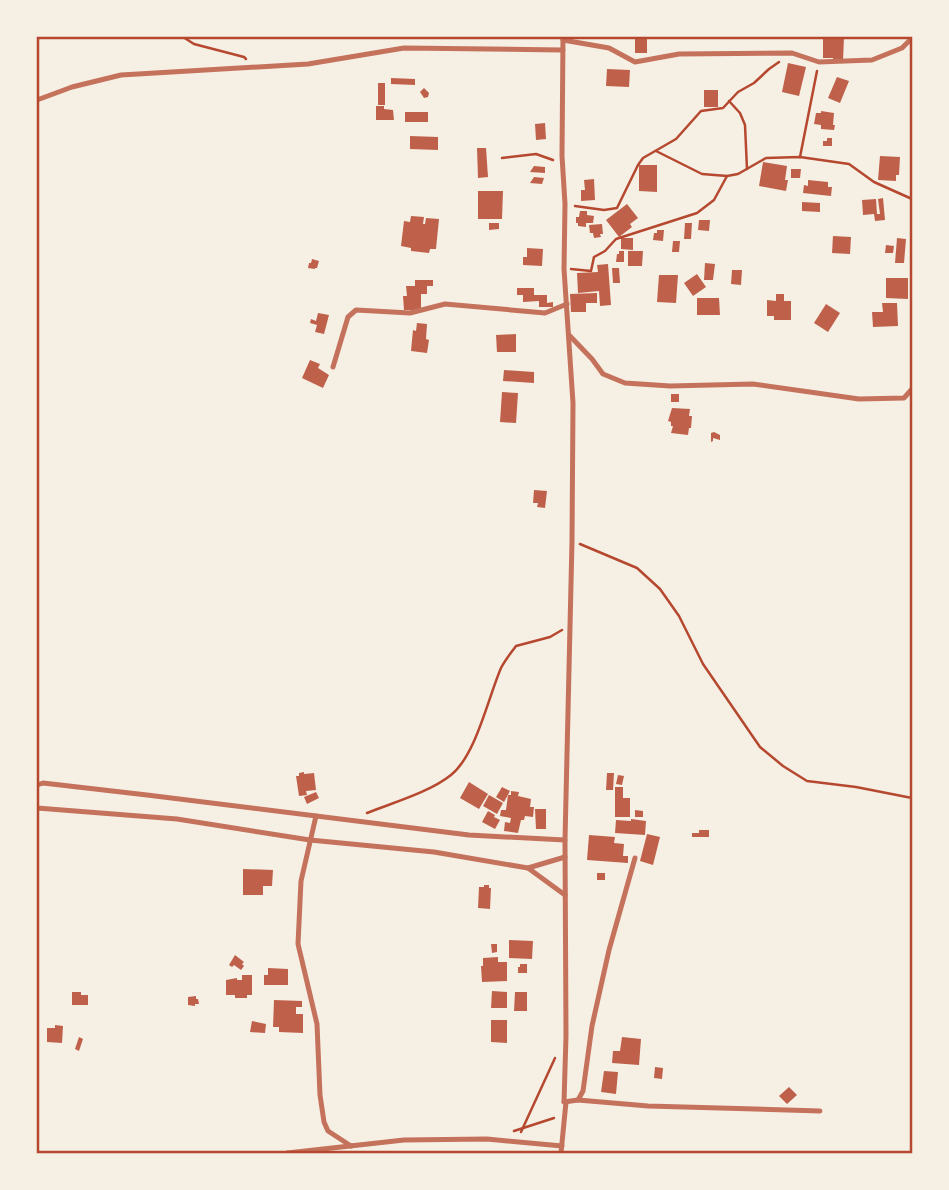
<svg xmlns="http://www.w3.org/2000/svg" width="949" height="1190" viewBox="0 0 949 1190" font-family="Lora,serif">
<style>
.building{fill:#bf614a}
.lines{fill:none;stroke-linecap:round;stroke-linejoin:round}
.path{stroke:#b5482f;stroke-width:2.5}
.minor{stroke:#c5725c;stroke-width:5}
.neatline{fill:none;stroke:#b5482f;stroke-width:2.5}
</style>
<rect width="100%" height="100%" fill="#f6efe4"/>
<g class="building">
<rect x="635" y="37" width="12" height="16"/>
<path d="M833,37H844L843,61L833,60V58H823V39H833Z"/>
<path d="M788,63L806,67L799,96L782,92Z"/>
<path d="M607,69L630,70L629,87L606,86Z"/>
<path d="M837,77L849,81L840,103L828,98Z"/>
<path d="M391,78L415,79V85L391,84Z"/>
<rect x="378" y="83" width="7" height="22"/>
<path d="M424,88L429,93L428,97L424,98L420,92Z"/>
<rect x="704" y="90" width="14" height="17"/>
<path d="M376,106H384V109L393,110L394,120H376Z"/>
<path d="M821,111L834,113L833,125H835L834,130L821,129V125L814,124L816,113H821Z"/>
<rect x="405" y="112" width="23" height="10"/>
<path d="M545,123L546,139L536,140L535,124Z"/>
<path d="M410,136L438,137V150L410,149Z"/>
<path d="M827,138H832V146H823V141H827Z"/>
<path d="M477,148H486L488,177L478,178Z"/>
<path d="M880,156L900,157L899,175H896V181L878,180Z"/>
<path d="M763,162L787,166L785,180H788L786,191L759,186Z"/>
<path d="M639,165H657V192L639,191Z"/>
<path d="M534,166L545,167V173L530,172Z"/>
<path d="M791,169H801L800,178H791Z"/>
<path d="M534,177L544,178L542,184L530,183Z"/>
<path d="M594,179L595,200L581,201V190H585L584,180Z"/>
<path d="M808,180L828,182V187H832L831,196L803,193L804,185L808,186Z"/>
<path d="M478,191H503L502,219H478Z"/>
<path d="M883,198L885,220L875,221L874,214L863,215L862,200L876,199L877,214H880L878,199Z"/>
<path d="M802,202L820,203V212L802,211Z"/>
<path d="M627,204L638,218L630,224L632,227L619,237L606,220Z"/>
<path d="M580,211H587V215L594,216L593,223H586V227L578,226V223H576V217H579Z"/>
<path d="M411,216L424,217L423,224H425L426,218L439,219L436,249H430L429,253L411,251V248L401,246L404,221L410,222Z"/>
<path d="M699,220H710L709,231L698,230Z"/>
<path d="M489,223H499V229L489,230Z"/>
<path d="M685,223H692L691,239H684Z"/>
<path d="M602,224L603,234H600L601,237L594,238L593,233H590L589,225Z"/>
<path d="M657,230H664L663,241L653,240L654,233H657Z"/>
<path d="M833,236L851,237L850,254L832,253Z"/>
<path d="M621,238H633V250L621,249Z"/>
<path d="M897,238L906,239L904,263H895Z"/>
<path d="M673,241H680L679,252H672Z"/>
<path d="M886,245L894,246L893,253H885Z"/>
<path d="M527,248L543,249L542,266L523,265V257H527Z"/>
<path d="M619,251H624V262H616L617,254H619Z"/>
<path d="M628,251H643L642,266H628Z"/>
<path d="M312,259L319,261L317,268H315V269L308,268L309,263H311Z"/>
<path d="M705,263L715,264L713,280H704Z"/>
<path d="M608,264L611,305L600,306L599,291L578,293L577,273L598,272L597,265Z"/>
<path d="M612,268H619L620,283H613Z"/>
<path d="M732,270H742L741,285L731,284Z"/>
<path d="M697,274L706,287L693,296L684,283Z"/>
<path d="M659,275H678L676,303L657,302Z"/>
<path d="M886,278H908V299L886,298Z"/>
<path d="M415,280H433V286H427V294H421V310H404L403,296H407L406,286H415Z"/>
<path d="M517,288H534V295H547V303L553,302V307H539V301L523,302V295H517Z"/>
<path d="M597,293V303H586V312H571L570,294Z"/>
<path d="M776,294H784V301H791V320H774V316H767V300L776,301Z"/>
<path d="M697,298H719L720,315H697Z"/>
<path d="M882,303H897L898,326L873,327L872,312H883Z"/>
<path d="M826,304L840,313L828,332L814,323Z"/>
<path d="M318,313L329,315L324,334L315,332L317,325L310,323L311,319L316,321Z"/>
<path d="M417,323L427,324L426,339L429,340L427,353L411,351L413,330L416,331Z"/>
<path d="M516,334V352H497L496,335Z"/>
<path d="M310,360L320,364L318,368L329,375L323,388L302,378Z"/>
<path d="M504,370L534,372V383L503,381Z"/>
<path d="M502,392L518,393L516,423L500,422Z"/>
<rect x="671" y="394" width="8" height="8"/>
<path d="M672,408L690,409L689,416H692L691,428H689L688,435L671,433L673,426H671V422L668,421Z"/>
<path d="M714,432L720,435V440L713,438V441L711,442V433Z"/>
<path d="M534,490L547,491L545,508L537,507L538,503H533Z"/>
<path d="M304,772V774L314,773L316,790L306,791L307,795L299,796L296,776H299V773Z"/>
<path d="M607,773H614L613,790H606Z"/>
<path d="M618,775L624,776L622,785L616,784Z"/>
<path d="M469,782L488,794L479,809L460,798Z"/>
<path d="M502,787L510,791L504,802L496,797Z"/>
<path d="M615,787H623V798H630V817H615Z"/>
<path d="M511,791L519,792L518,796L531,799L530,807H534L533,817L525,816L524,820H521L518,833L504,831L505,822L510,823L511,818L500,816L501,810H506L508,795H511Z"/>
<path d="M316,792L319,798L307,804L304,797Z"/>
<path d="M489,795L503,803L497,814L483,806Z"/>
<path d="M535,809H546V829H536Z"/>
<path d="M635,810L643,811V817H635Z"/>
<path d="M488,811L495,815L494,817L500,820L495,829L482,822Z"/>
<path d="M631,819L646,821L645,835L615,833L616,820L631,821Z"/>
<path d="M699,830H709V837H692V833H699Z"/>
<path d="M647,834L660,837L653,865L640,861Z"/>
<path d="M589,835L615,837L614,843L624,844L623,856H628V863L587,860Z"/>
<path d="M243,869L273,870L272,886H263V895H243Z"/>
<rect x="597" y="873" width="8" height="7"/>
<path d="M484,885H489V888H491L490,909L478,908L479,887H484Z"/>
<path d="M509,940L533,941L532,959L509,958Z"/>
<path d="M491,944H497V952L492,953Z"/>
<path d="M235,955L244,962L242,964L244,966L241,970L234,965L232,967L229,965Z"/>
<path d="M498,957V962H507V981L482,982L481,966H483V958Z"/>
<path d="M520,964H527V973H518V967H520Z"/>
<path d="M268,968L288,969V985H264V975H268Z"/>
<path d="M242,975H252V995H247V998H235V995H226V980L237,978V980H242Z"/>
<path d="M492,991L507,992V1008H491Z"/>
<path d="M72,992H81V995H88V1005H72Z"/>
<path d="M515,992H527V1011H514Z"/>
<path d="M196,996V999H198L199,1004H195V1006L188,1005V997Z"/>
<path d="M274,1000L302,1001V1007H296V1014H303V1033L279,1032V1027H273Z"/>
<path d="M491,1020H507V1043L491,1042Z"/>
<path d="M252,1021L266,1024L265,1033L250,1032Z"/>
<path d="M55,1025L63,1026L62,1043L47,1042V1028H55Z"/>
<path d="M79,1037L83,1039L79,1051L75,1049Z"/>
<path d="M622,1037L641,1039L639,1065L612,1063L613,1051H620Z"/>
<path d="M655,1067L663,1068L662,1079L654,1078Z"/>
<path d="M604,1071L618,1072L616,1094L601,1092Z"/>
<path d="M789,1087L797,1095L787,1104L779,1096Z"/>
</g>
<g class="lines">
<g class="path">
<path d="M183,37L194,44L244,57L246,59"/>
<path d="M729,101L740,113L745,125L747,169"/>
<path d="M656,151L702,174L727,176L738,174L766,158L800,157L849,164L874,182L912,199"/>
<path d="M800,157L817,71"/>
<path d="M502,158L536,154L553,160"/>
<path d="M575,206L604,210L617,208L638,165L643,158L676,139L701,111L723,108L738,92L754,83L769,69L779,62"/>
<path d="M571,269L591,271L594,257L605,251L616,239L697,213L714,200L727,176"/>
<path d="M580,544L637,568L660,589L679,616L703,664L760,747L783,766L807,781L856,787L912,798"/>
<path d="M367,813C392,803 430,792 451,775C476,755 488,698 501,668C505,660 511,653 516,646L550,637L562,630"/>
<path d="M514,1131L554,1118"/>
<path d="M521,1132L555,1058"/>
</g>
<g class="minor">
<path d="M563,40L609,48L635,62L679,54L792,53L819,62L872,60L902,48L912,38"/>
<path d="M37,100L72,87L121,75L308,64L404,48L563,50"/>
<path d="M569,335L592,359L603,374L625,383L670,386L753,384L859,399L904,398L912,389"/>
<path d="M333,367L348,317L356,310L410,313L445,304L545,313L567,304"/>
<path d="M37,785L43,783L147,795L469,835L565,840"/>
<path d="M37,808L177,819L310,840L434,852L528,868L565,895"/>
<path d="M316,816L301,881L298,944L317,1024L320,1095L324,1122L328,1131L351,1146"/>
<path d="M528,868L565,857"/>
<path d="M578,1100L648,1106L820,1111"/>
<path d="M564,1102L578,1100L583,1091L592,1026L609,950L635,858"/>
<path d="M287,1153L404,1140L487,1139L562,1146"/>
<path d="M561,1153L566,1102H564L566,1036L565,840L572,541L573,403L564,269L565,204L562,156L563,37"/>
</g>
</g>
<rect width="949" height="1190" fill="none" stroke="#f6efe4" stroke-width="77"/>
<rect x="38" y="38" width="873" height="1114" class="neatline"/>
</svg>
